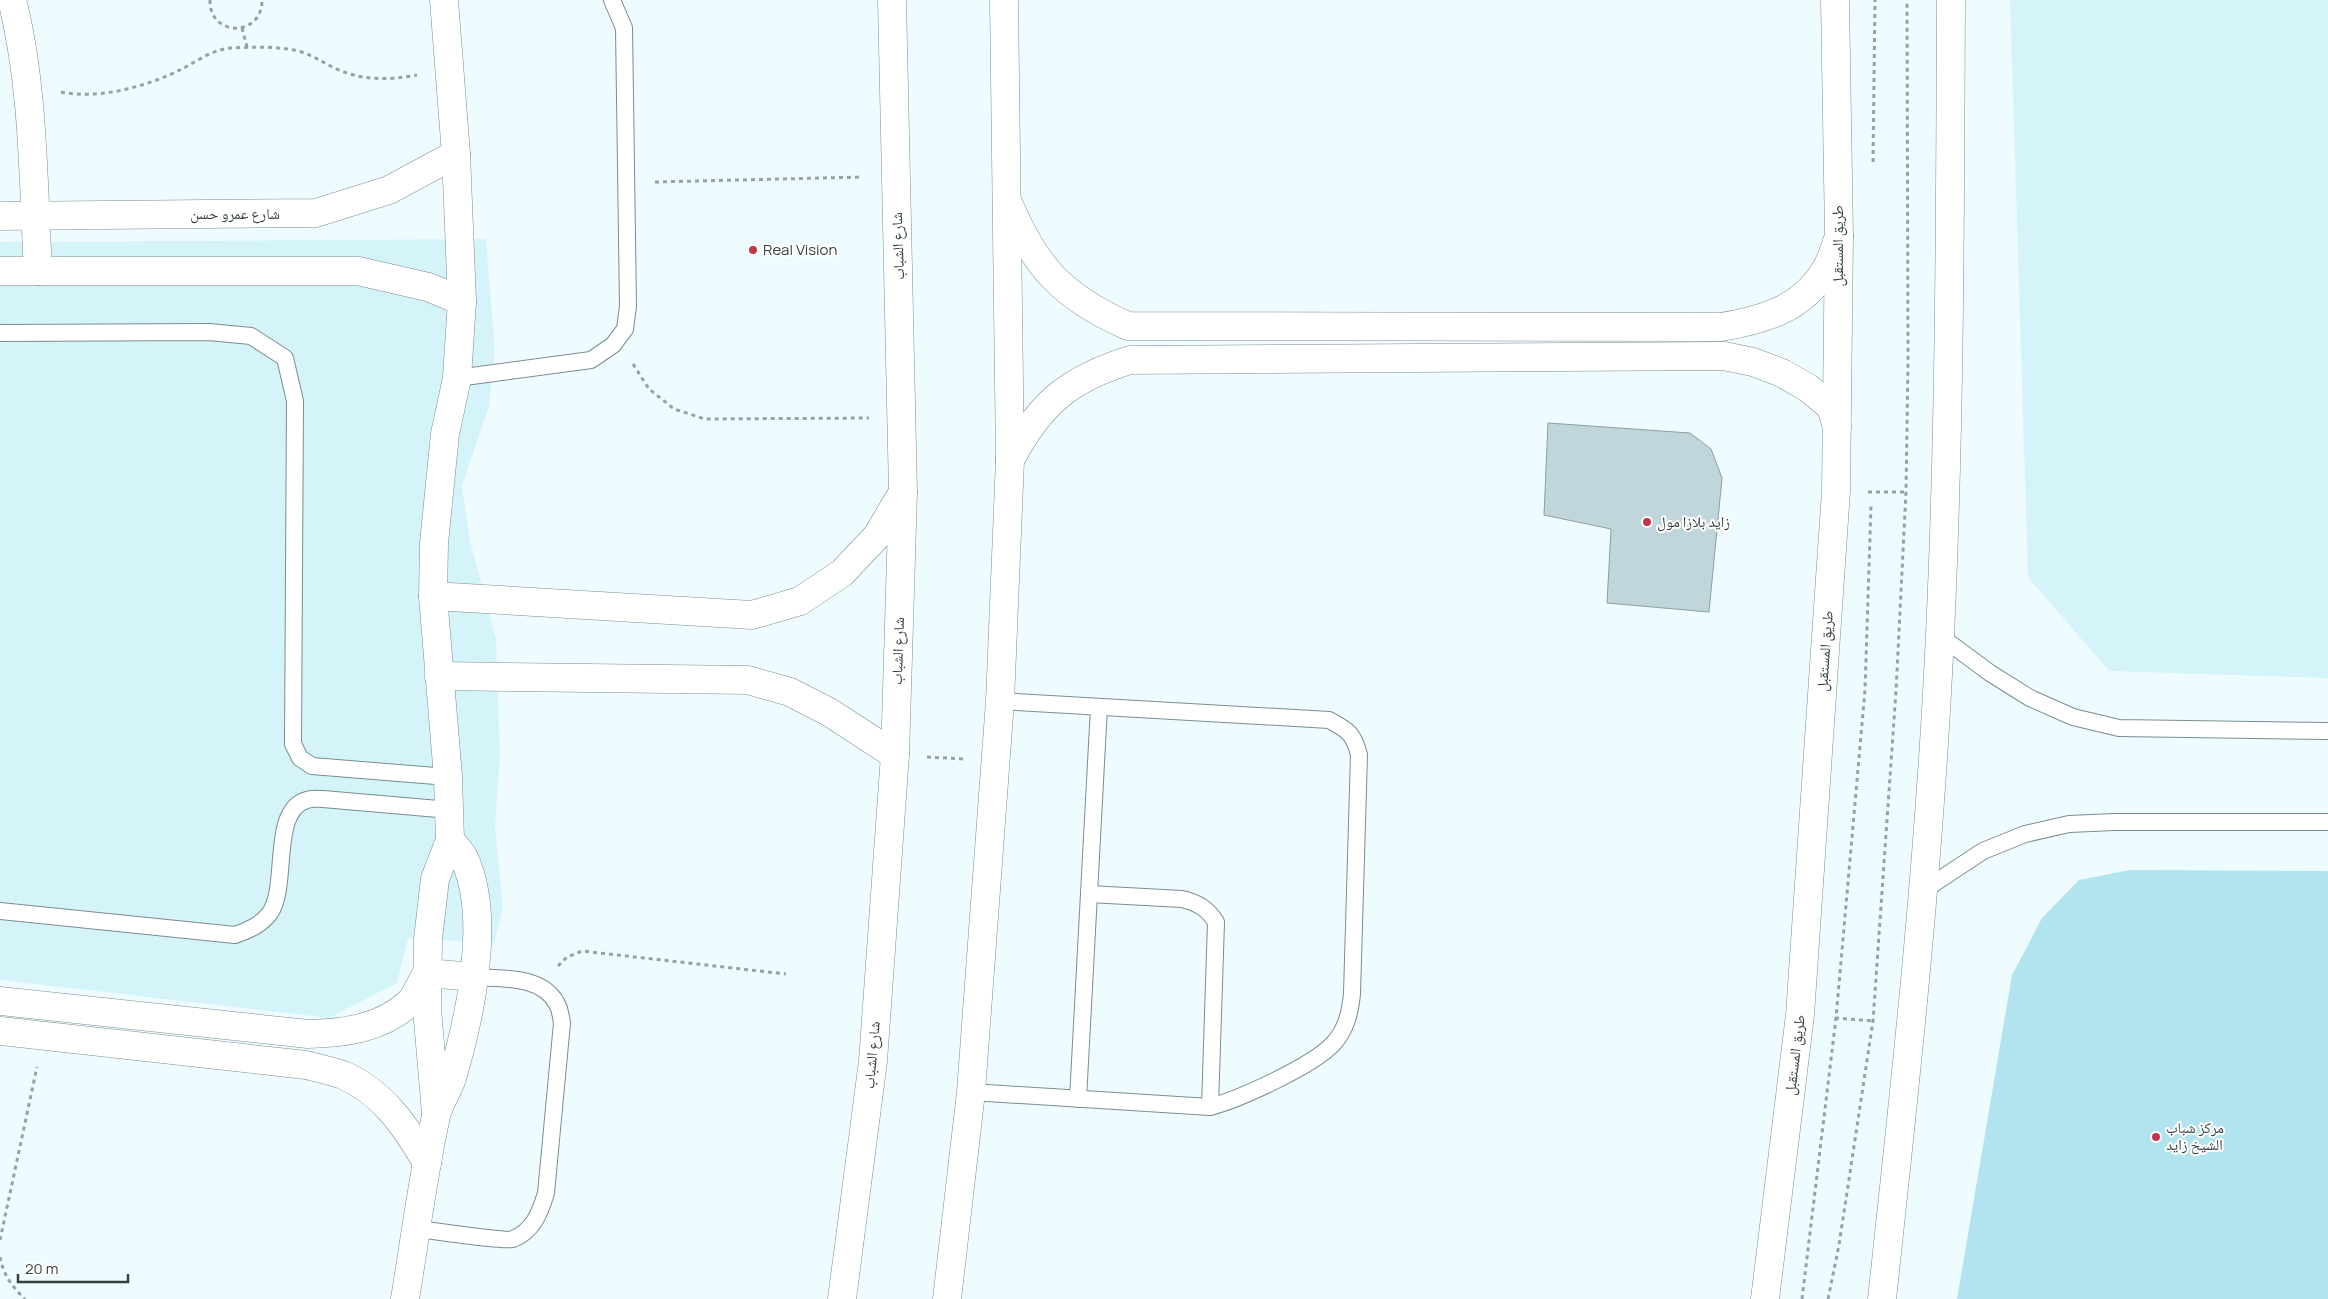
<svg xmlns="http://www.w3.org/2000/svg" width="2328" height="1299" viewBox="0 0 2328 1299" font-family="Manrope,'Noto Naskh Arabic',sans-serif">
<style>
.built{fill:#d5f4fa}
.green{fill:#b1e4ef}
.building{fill:#c1d6da;stroke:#8b9fa3}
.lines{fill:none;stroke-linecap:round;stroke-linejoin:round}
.service-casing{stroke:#7a8d91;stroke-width:18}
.minor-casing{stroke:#7a8d91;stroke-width:29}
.tertiary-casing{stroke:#7a8d91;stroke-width:29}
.secondary-casing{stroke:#7a8d91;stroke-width:29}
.path{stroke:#96a1a3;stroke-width:3;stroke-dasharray:4 4;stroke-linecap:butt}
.service{stroke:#fff;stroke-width:16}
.minor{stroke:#fff;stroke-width:28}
.tertiary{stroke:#fff;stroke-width:28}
.secondary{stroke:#fff;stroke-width:28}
.poi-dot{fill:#c43346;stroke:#fff;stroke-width:2}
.labels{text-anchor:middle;stroke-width:4;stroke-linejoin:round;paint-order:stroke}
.street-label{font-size:15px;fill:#363f40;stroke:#fff}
.poi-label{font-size:15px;fill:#363f40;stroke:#fff;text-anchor:start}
</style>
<rect width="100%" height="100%" fill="#effcff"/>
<g class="built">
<path d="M2010,0H2328V678L2109,671L2028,577Z"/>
<path d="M486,239L495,351L489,406L462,486L470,541L496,639L500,756L495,827L503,908L494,943L408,938L397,983L329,1018L0,980V242Z"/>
</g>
<path class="green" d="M2130,870L2328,871V1299H1957L2012,975L2042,918L2079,880Z"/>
<path class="building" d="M1548,423L1690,433L1711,449L1722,478L1709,612L1607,603L1611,529L1544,515Z"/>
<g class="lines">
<g class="service-casing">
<g id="service">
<path d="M0,333L209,332L251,336L285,358L295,401L293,744L300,758L312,766L448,777"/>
<path d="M457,378L591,360L613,345L625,329L628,306L624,28L612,0"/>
<path d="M1940,636L1990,673L2030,698L2073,717L2119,728L2328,731"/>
<path d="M1924,890L1983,851L2025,834L2069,824L2114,822H2328"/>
<path d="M1089,894L1182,899C1198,903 1207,908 1216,922L1210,1107"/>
<path d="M0,911L235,935C249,930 261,925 270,913C289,885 270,810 307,800C312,798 318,799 323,799L450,810"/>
<path d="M971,1092L1210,1107C1240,1099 1312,1066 1333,1044C1346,1030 1350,1013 1352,994L1359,755C1354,734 1348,730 1329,720L1000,701"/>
<path d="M1078,1099L1099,707"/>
<path d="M416,1229C430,1230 506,1242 513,1239C533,1231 540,1213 546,1193L562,1023C561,1017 560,1009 557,1004C542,975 502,979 474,977"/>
</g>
</g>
<g class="minor-casing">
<g id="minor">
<path d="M12,0C34,86 33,182 38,271"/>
<path d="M1007,200C1034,266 1062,297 1128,326L1721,327C1763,320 1803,309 1826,269C1832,259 1835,247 1839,236"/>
<path d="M0,216L316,213L389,190L456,154"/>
<path d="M0,271H358L428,287L462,301"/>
<path d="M1010,460C1040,403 1069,379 1130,360L1724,356L1753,362L1782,373L1808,388L1831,407L1837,427"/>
<path d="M433,596L752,615L800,601L842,573L877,536L903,492"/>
<path d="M439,676L748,680L790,692L829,712L895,755"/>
<path d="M0,1001L308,1034C343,1033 381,1029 409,1003C416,996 421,982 427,973L474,977"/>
<path d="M0,1031L306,1065C318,1068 331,1071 343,1075C383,1092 406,1127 427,1163"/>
<path d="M436,1113L427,1009L428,939L435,879L450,840L448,777L433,596L434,543L445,434L457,378L462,301L456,154L444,0"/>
<path d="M405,1299C415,1238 423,1176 436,1116C439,1102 448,1091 452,1078C470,1017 492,917 464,858C461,852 455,846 450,840"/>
</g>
</g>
<g class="tertiary-casing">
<g id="tertiary">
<path d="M842,1299L873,1061L895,755L903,492L892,0"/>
<path d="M947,1299L971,1092L1000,701L1010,460L1004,0"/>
</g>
</g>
<g class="secondary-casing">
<g id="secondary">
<path d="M1765,1299L1800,1015L1836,491L1839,235L1835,0"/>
<path d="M1882,1299C1906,1078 1930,857 1940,634C1950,423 1950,211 1951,0"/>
</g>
</g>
<g class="path">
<path d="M210,0C209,37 262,38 262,0"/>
<path d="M242,28L247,47"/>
<path d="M61,92C99,100 148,86 182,69C197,61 212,50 230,48C253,47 276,46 298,51C313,55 325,64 339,70C365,81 390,80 417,75"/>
<path d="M1873,162L1875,0"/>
<path d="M655,182L863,177"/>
<path d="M633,364L649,389L674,409L705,419L869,418"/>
<path d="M1868,492H1907"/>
<path d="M927,757L964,759"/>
<path d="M558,966L567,957L582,951L786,974"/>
<path d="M1835,1018L1874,1021"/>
<path d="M0,1240L37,1067"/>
<path d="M0,1257C3,1274 12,1287 25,1299"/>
<path d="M1802,1299L1836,1018L1865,690L1871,506"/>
<path d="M1828,1299L1839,1245L1873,1021L1896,691L1906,492L1908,360L1907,0"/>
</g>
<use href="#service" class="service"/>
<use href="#minor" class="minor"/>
<use href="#tertiary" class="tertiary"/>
<use href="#secondary" class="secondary"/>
</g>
<g class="poi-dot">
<circle cx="753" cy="250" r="5"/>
<circle cx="1647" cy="522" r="5"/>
<circle cx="2156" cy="1137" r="5"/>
</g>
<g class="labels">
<g class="street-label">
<text x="235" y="219">شارع عمرو حسن</text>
<text transform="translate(898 246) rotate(-92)" y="5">شارع الشباب</text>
<text transform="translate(1838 246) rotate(-90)" y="5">طريق المستقبل</text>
<text transform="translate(898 651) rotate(-88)" y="5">شارع الشباب</text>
<text transform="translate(1825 651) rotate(-86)" y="5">طريق المستقبل</text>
<text transform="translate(872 1055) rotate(-85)" y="5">شارع الشباب</text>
<text transform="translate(1795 1055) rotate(-83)" y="5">طريق المستقبل</text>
</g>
<g class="poi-label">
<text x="763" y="255">Real Vision</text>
<text x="1657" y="527">زايد بلازا مول</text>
<text x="2166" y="1133">مركز شباب<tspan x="2166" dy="17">الشيخ زايد</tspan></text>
</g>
</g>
<path d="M18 1274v8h110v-8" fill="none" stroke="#363f40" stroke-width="2.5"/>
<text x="25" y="1274" font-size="15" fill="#363f40" stroke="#ffffff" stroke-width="4" paint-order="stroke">20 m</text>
</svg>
